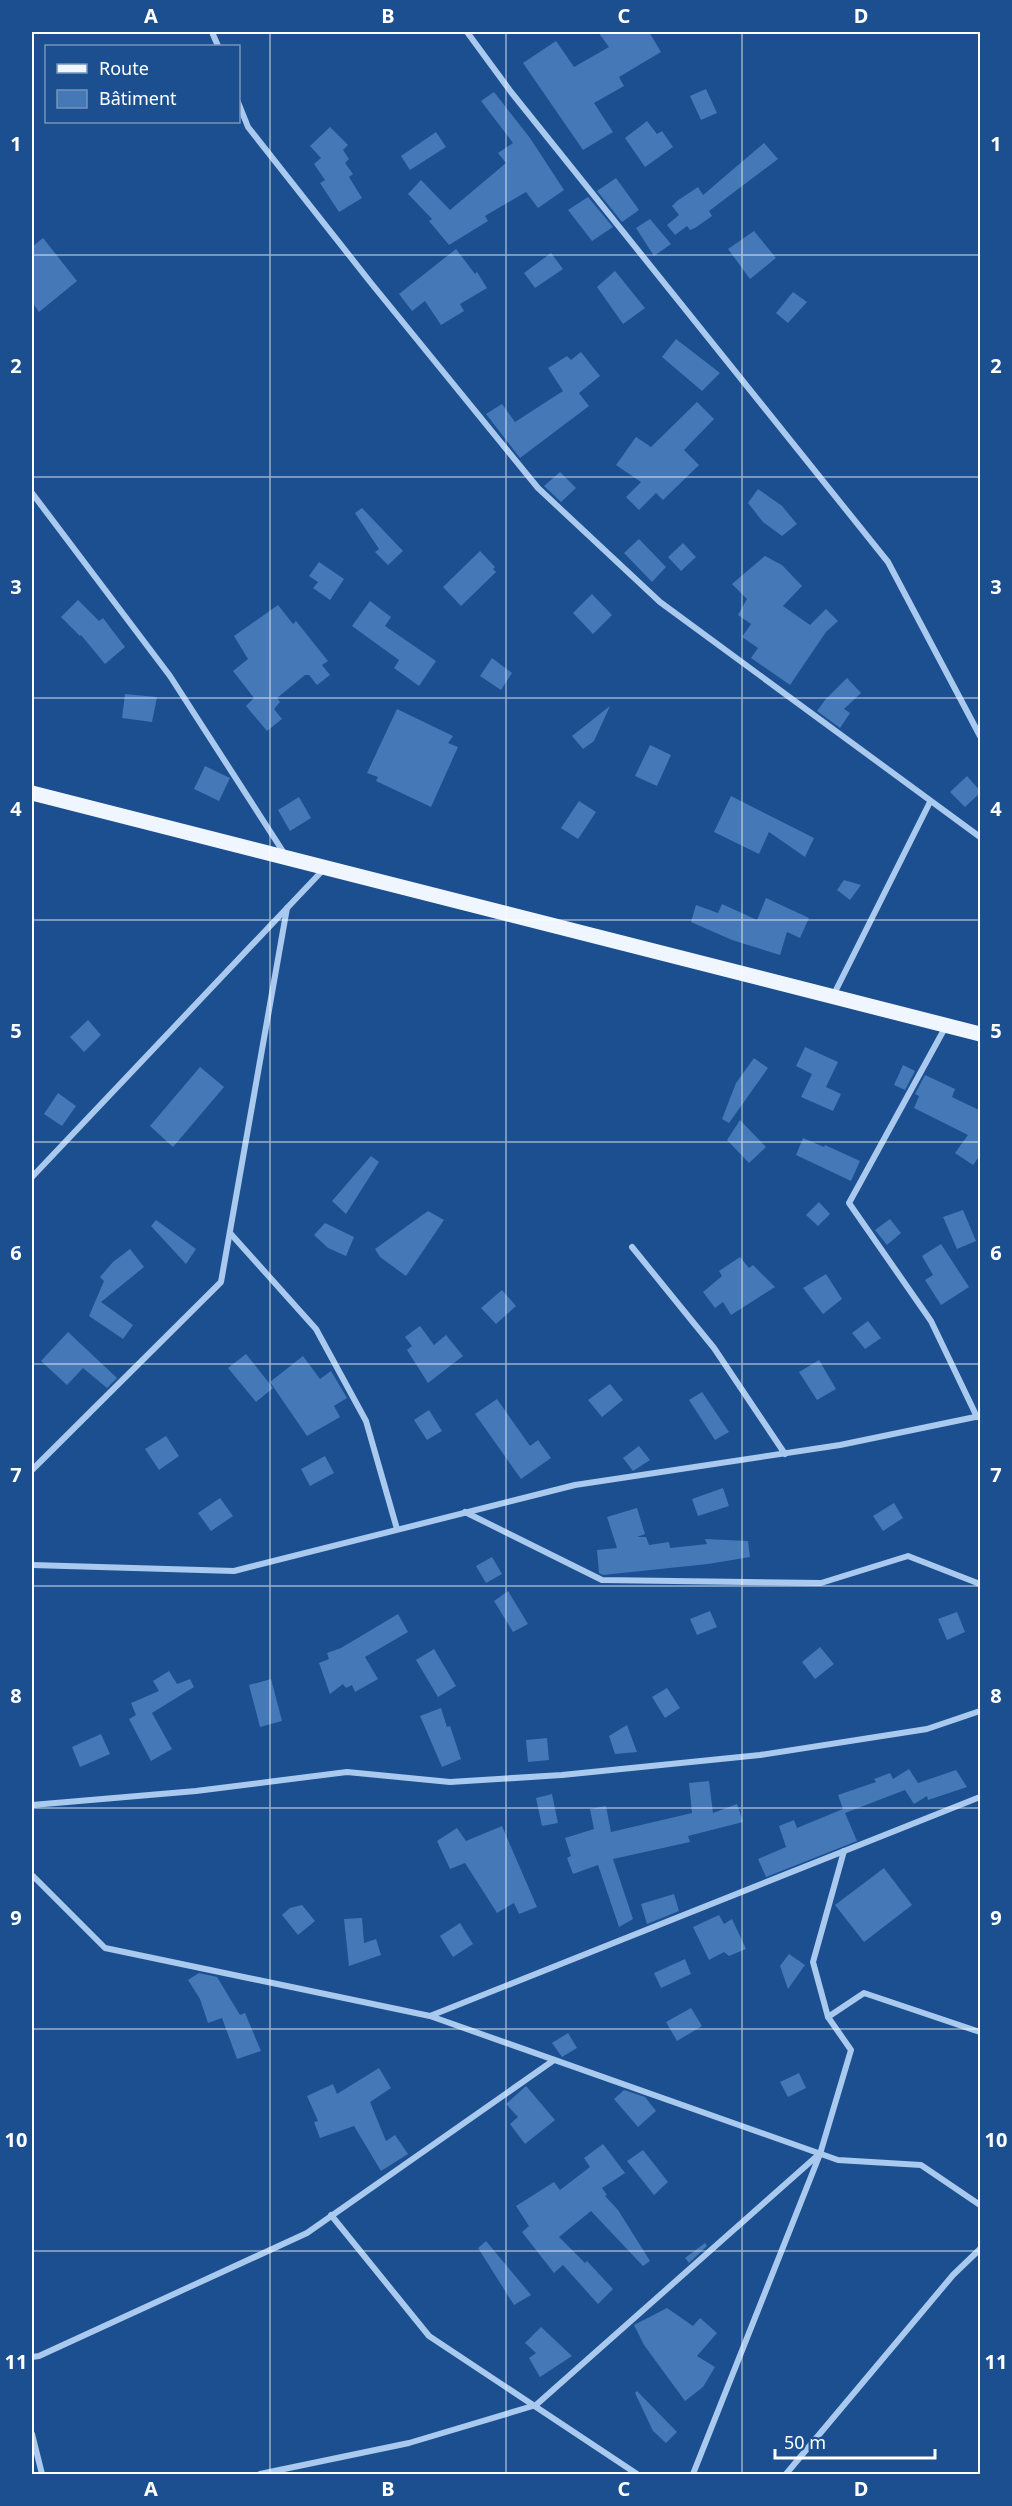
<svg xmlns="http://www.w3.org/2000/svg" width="1012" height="2506" viewBox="0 0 1012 2506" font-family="'Noto Sans',sans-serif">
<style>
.building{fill:#4478b7}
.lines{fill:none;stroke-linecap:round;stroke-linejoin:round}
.minor{stroke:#a9c9ee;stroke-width:6}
.primary{stroke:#f0f6ff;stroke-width:15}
.grid{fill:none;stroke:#fff;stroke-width:1.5;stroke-opacity:0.55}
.neatline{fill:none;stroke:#fff;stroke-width:2}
.grid-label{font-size:20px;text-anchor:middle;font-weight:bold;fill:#fff}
</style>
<rect width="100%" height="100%" fill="#1b4f8f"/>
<g class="building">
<path d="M598,32H649L661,52L619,77L624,86L594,103L613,132L583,150L523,63L556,41L574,67L609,47Z"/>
<path d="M706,89L717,113L701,120L690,96Z"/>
<path d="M494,92L530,138L564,190L538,208L526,192L485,216L488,221L449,245L429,221L432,219L408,194L421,180L450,210L506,163L498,153L513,143L481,101Z"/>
<path d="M647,121L657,134L662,131L673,147L645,167L625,138Z"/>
<path d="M330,127L348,145L343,150L349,159L345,163L353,174L349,177L362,198L339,212L320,183L325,180L314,164L321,158L310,146Z"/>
<path d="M436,132L446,147L410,170L401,156Z"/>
<path d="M764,143L778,159L709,211L712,216L695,228L690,230L687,226L675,235L667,225L679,215L672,206L677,201L698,187L703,195Z"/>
<path d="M616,178L639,210L622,222L597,191Z"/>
<path d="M588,197L613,227L592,241L568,210Z"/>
<path d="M650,219L671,244L654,256L636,228Z"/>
<path d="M754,231L776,258L750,279L728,249Z"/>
<path d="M43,238L77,281L39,312L32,302V247Z"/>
<path d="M456,249L475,274L477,272L487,288L460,304L464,311L441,325L425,301L412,311L399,294Z"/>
<path d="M551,253L563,269L535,288L524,273Z"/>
<path d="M615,271L645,308L623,324L597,287Z"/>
<path d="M793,292L807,302L788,323L776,313Z"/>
<path d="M676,339L720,373L702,391L662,357Z"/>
<path d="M581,352L600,376L579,393L589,406L520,458L486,414L502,404L515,422L563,391L548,368L567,356L571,360Z"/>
<path d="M697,402L714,419L684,450L699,465L663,500L656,493L639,510L626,497L641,482L616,465L636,437L651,447Z"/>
<path d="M560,472L576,488L561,502L544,486Z"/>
<path d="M758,489L782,506L797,524L782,536L763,522L748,503Z"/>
<path d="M362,508L403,551L388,565L375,552L379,549L355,513Z"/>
<path d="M639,539L666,567L652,582L624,553Z"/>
<path d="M683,543L696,557L681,571L668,557Z"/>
<path d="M480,551L495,567L493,569L496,572L461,606L443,587Z"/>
<path d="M765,556L782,565L802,586L783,606L810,625L826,609L838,621L826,632L790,685L751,658L758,648L742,637L751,624L738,615L747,599L732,584Z"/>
<path d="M319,562L344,579L330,600L313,588L318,582L309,576Z"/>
<path d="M592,594L612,615L593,634L573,613Z"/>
<path d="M78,600L99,621L103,618L125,647L105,664L81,635L80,636L61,617Z"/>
<path d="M370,601L391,617L385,626L436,661L419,686L394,668L399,660L352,626Z"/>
<path d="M278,605L293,624L296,621L328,661L322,665L330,675L317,685L309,675H305L277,698L280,702L274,709L282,719L267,731L246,706L254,698L233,671L248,659L234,636Z"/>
<path d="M492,658L512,673L501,690L480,676Z"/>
<path d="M847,678L861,693L844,709L850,713L840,728L817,711L825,700Z"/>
<path d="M125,694L157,697L152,722L122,718Z"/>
<path d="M610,706L594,741L583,749L572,736Z"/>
<path d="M397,709L453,736L448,743L458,747L431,807L376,781L378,777L367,773Z"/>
<path d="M650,745L671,755L657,786L635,776Z"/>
<path d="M205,766L230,778L219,801L194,789Z"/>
<path d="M967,776L981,792L965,807L950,792Z"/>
<path d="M731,796L814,838L805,857L769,832L759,854L714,832Z"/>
<path d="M299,797L311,818L290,831L278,810Z"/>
<path d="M579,801L596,812L578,839L561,828Z"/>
<path d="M844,880L861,885L850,900L837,890Z"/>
<path d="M766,898L809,918L800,938L787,932L780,955L732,940L691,922L696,905L718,913L722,904L757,920Z"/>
<path d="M88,1020L101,1035L84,1052L70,1037Z"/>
<path d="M805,1047L838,1062L826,1087L841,1094L833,1111L801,1097L812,1074L796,1066Z"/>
<path d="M754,1058L768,1068L729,1123L722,1119L736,1083Z"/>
<path d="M903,1065L915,1071L905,1090L894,1085Z"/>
<path d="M200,1067L224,1087L173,1147L150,1126Z"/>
<path d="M925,1075L955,1089L952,1097L981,1111V1154L973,1165L955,1153L968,1135L914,1108L919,1096L915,1094Z"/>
<path d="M58,1093L76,1106L62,1126L44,1114Z"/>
<path d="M740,1120L766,1147L749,1163L727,1140Z"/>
<path d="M803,1138L824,1147L825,1145L860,1161L851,1181L796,1155Z"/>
<path d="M371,1156L379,1162L346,1214L332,1201Z"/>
<path d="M819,1202L830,1214L818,1226L806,1215Z"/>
<path d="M963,1210L976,1241L957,1249L943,1217Z"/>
<path d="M428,1211L444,1220L406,1276L380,1257L375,1249Z"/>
<path d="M890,1219L901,1233L887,1245L875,1230Z"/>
<path d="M156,1220L196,1249L186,1264L151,1226Z"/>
<path d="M325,1223L354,1237L346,1256L328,1248L314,1235Z"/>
<path d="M941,1244L969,1287L941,1305L925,1280L933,1275L922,1256Z"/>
<path d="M130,1249L144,1267L101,1302L133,1325L123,1339L89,1316L104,1281L100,1277L113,1262Z"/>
<path d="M740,1257L749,1268L753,1265L775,1287L731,1315L723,1302L715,1308L703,1292L722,1276L719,1271Z"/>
<path d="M826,1274L842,1299L823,1314L803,1288Z"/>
<path d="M502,1290L516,1306L496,1324L481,1308Z"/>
<path d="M868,1321L881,1338L865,1349L852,1333Z"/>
<path d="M420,1326L434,1345L446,1335L463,1356L428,1383L407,1350L412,1346L405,1337Z"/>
<path d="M68,1332L117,1378L107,1388L83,1368L67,1385L41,1361Z"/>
<path d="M246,1354L273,1388L256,1402L228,1368Z"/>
<path d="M303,1356L320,1379L331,1371L347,1398L334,1406L340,1417L307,1436L270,1382Z"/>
<path d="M819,1360L836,1389L817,1400L799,1372Z"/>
<path d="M610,1384L623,1400L602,1417L588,1400Z"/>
<path d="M702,1392L729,1432L715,1440L689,1400Z"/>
<path d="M497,1399L530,1446L538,1440L551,1458L521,1479L475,1414Z"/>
<path d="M429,1410L442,1431L427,1440L414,1420Z"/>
<path d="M166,1436L179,1456L159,1470L145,1449Z"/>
<path d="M639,1446L650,1460L633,1471L623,1458Z"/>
<path d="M325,1456L334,1473L310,1486L301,1469Z"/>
<path d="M723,1488L729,1506L698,1516L692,1499Z"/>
<path d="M220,1498L233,1516L211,1531L198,1513Z"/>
<path d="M894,1503L903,1518L883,1531L873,1516Z"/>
<path d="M637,1508L645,1534L637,1537H646L649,1545L669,1542L670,1548L707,1544L705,1539L748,1541L750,1557L708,1564L603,1575L599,1573L597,1550L617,1548L607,1517Z"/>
<path d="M492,1557L502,1574L486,1583L476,1566Z"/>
<path d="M508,1591L528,1624L513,1632L494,1601Z"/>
<path d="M710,1611L717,1627L697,1635L690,1619Z"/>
<path d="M957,1612L965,1632L947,1640L938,1619Z"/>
<path d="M398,1614L408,1632L365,1657L378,1679L355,1692L352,1685L346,1688L343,1684L330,1694L319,1663L329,1659L327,1653L341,1648Z"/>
<path d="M820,1647L834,1664L815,1679L802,1662Z"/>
<path d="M434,1649L456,1686L438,1697L416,1660Z"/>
<path d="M169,1671L177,1684L190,1679L194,1687L152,1713L172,1749L151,1761L129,1719L136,1715L131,1703L159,1691L153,1681Z"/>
<path d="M271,1679L282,1721L260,1727L249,1685Z"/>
<path d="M667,1688L680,1708L665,1718L652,1697Z"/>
<path d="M441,1708L447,1727L450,1726L461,1759L442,1767L420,1716Z"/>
<path d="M627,1725L637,1752L615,1754L609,1736Z"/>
<path d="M101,1734L110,1754L80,1767L72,1747Z"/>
<path d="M547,1738L549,1760L528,1762L526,1740Z"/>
<path d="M909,1769L918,1783L956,1770L967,1787L928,1800L927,1796L914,1804L905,1790L845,1813L857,1841L766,1877L758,1859L786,1847L779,1826L794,1820L797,1828L843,1809L838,1795L876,1782L874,1779L890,1773L893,1779Z"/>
<path d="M709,1781L713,1813L737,1804L743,1822L688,1836L690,1842L613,1859L633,1919L619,1927L598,1865L573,1874L567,1858L571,1856L565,1838L594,1829L590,1809L606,1806L611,1832L692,1813L689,1783Z"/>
<path d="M552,1794L558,1823L542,1826L536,1798Z"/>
<path d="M502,1826L537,1907L519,1914L514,1903L497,1913L465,1863L450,1869L437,1841L457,1828L466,1841Z"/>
<path d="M884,1868L912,1905L864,1942L835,1905Z"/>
<path d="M674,1894L679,1911L647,1924L641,1904Z"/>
<path d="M302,1905L315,1921L298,1935L282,1915L290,1908Z"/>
<path d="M719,1915L724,1924L732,1919L746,1949L729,1956L724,1952L709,1960L693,1927Z"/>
<path d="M362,1918L364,1943L376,1939L381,1955L349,1966L344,1919Z"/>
<path d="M460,1923L473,1944L453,1957L440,1936Z"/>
<path d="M789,1954L805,1965L788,1989L780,1966Z"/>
<path d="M685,1959L691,1974L661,1988L654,1973Z"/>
<path d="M199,1973L217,1977L240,2015L245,2013L261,2051L237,2059L222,2018L208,2023L200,1999L188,1980Z"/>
<path d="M691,2008L702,2026L677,2041L666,2022Z"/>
<path d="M568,2033L577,2048L562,2057L552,2043Z"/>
<path d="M379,2068L391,2088L370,2102L386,2141L395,2135L408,2154L381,2171L354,2126L320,2138L314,2122L318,2121L307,2096L333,2084L337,2094Z"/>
<path d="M799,2073L806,2088L788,2097L780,2082Z"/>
<path d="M526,2086L555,2120L525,2144L510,2124L518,2117L506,2104Z"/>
<path d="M624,2090L645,2097L656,2111L638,2127L614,2099Z"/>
<path d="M603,2144L625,2173L602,2188L607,2195L605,2196L618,2210L650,2261L643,2266L591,2211L559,2237L585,2263L587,2261L613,2289L598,2304L563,2265L554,2273L522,2232L529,2226L516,2206L554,2182L560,2190L590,2167L584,2158Z"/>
<path d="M643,2150L668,2182L654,2195L627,2161Z"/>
<path d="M486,2241L531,2295L514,2305L478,2248Z"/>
<path d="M705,2243L707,2246L689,2263L685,2258Z"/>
<path d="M667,2308L693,2326L700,2318L717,2333L697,2356L715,2367L703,2387L685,2401L644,2345L634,2325Z"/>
<path d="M541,2327L572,2356L540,2377L529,2358L536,2353L525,2343Z"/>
<path d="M637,2391L677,2432L666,2443L653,2431L635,2393Z"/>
</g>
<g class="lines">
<g class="minor">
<path d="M212,32L218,46"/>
<path d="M467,32L511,92L888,562L980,736"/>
<path d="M238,102L248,127L371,283L538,488L660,602L980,837"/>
<path d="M32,493L170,676L284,853"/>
<path d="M833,996L930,802"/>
<path d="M946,1026L849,1203L931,1321L977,1417"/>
<path d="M32,1177L324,869"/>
<path d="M230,1233L316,1329L366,1421L397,1529"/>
<path d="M632,1247L714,1348L785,1454"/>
<path d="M32,1470L221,1282L287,908"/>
<path d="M465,1512L602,1580L821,1583L908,1556L980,1584"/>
<path d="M32,1565L234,1571L575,1485L840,1445L980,1416"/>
<path d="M32,1805L196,1791L347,1772L450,1782L562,1775L760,1755L927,1729L980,1711"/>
<path d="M32,1875L105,1948L430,2016L838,2160L921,2165L980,2205"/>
<path d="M430,2016L980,1797"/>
<path d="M828,2017L864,1993L980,2032"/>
<path d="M331,2215L429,2336L637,2474"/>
<path d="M32,2357L39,2356L307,2233L554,2060"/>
<path d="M32,2434L42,2474"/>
<path d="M260,2474L409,2443L536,2405L817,2156"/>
<path d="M693,2474L820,2154L851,2050L828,2017L813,1962L844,1851"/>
<path d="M786,2474L953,2275L980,2249"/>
</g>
<path class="primary" d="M32,793L980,1034"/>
</g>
<path class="grid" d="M270,32V2474M506,32V2474M742,32V2474M32,255H980M32,477H980M32,698H980M32,920H980M32,1142H980M32,1364H980M32,1586H980M32,1808H980M32,2029H980M32,2251H980"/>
<rect width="1012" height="2506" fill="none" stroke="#1b4f8f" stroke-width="66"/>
<rect x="45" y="45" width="195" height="78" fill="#1b4f8f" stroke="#7695bc" stroke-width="1.5"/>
<rect x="57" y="64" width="30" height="9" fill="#f0f6ff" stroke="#7695bc" stroke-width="1.5"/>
<text x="99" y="75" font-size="18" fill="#ffffff">Route</text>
<rect x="57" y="90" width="30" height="18" fill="#4478b7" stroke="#7695bc" stroke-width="1.5"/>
<text x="99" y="105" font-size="18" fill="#ffffff">Bâtiment</text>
<path d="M775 2449v9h160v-9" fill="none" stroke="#ffffff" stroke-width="3"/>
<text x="784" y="2449" font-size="18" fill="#ffffff" stroke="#1b4f8f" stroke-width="4.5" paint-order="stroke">50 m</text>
<rect x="33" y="33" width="946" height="2440" class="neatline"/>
<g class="grid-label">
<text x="151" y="23">A</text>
<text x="388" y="23">B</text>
<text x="624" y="23">C</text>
<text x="861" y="23">D</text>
<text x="16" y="151">1</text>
<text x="996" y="151">1</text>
<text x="16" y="373">2</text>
<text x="996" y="373">2</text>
<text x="16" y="594">3</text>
<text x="996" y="594">3</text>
<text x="16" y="816">4</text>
<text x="996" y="816">4</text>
<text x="16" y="1038">5</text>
<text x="996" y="1038">5</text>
<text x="16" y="1260">6</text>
<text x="996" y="1260">6</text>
<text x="16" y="1482">7</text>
<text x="996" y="1482">7</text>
<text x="16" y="1703">8</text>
<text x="996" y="1703">8</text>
<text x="16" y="1925">9</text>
<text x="996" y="1925">9</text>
<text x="16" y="2147">10</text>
<text x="996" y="2147">10</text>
<text x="16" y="2369">11</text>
<text x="996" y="2369">11</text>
<text x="151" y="2496">A</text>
<text x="388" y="2496">B</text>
<text x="624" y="2496">C</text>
<text x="861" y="2496">D</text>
</g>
</svg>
